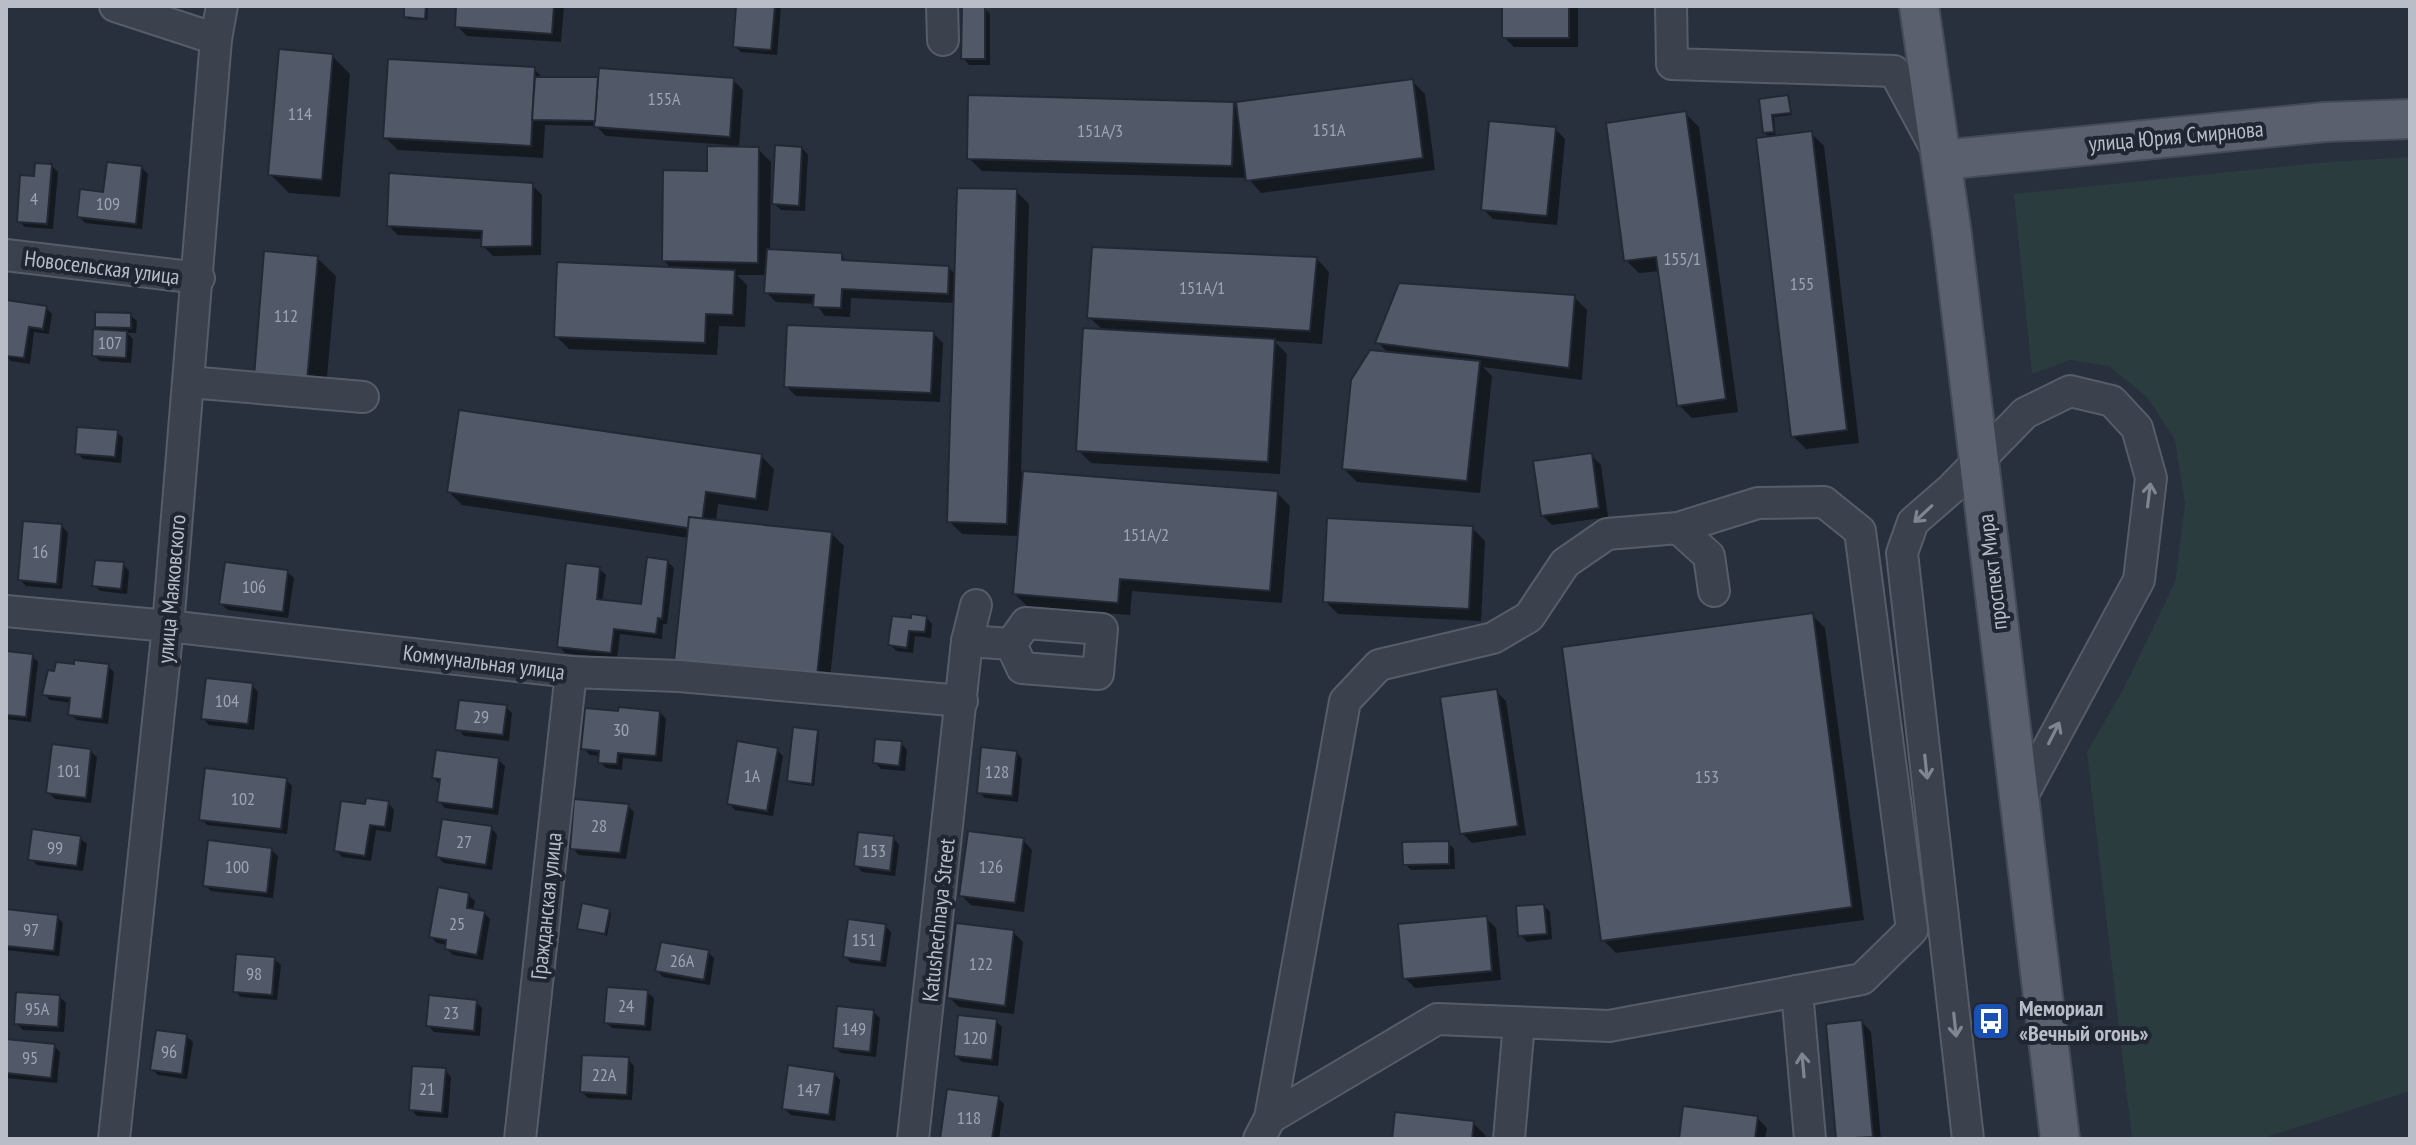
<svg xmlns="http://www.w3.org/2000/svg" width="2416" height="1145" viewBox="0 0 2416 1145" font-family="'PT Sans Narrow',sans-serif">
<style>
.green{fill:#2b3c3f}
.shadow{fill:#0007}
.building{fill:#515868;stroke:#232934;stroke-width:2}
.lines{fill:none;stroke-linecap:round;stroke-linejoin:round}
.minor-casing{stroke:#575d68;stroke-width:34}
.major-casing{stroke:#454b56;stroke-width:42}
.minor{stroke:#3c424d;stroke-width:30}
.major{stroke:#5a606d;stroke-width:38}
.oneway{stroke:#808691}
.labels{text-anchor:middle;stroke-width:8;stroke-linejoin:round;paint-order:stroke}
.number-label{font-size:18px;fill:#9ea4b0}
.street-label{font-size:22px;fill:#b8bdc8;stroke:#202732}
.poi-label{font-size:22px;font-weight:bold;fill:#b8bdc8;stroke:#202732;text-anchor:start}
</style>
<rect width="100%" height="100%" fill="#282f3d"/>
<path class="green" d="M2410,157V1091L2260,1139H2132L2087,752L2124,688L2175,582L2185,504L2175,440L2147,397L2109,366L2070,360L2032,374L2014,194L2328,162Z"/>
<g class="shadow">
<path d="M406,6H428L427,20L408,19L406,16Z"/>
<path d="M458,6H564L561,42L467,36L457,26Z"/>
<path d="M738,6H781L777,55L741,52L735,46Z"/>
<path d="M1504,6H1578V47H1514L1504,37Z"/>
<path d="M984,7L990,14V65H969L963,58Z"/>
<path d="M332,56L350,74L340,197L289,193L270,174Z"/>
<path d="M534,69L544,79H597L600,82L733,80L743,90L739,148L758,149L771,162L770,251L841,255L849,263L949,268L957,276L1016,191L1029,204L1021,473L1277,493L1290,506L1282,603L1132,591L1130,615L1028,607L1015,594L1019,536L962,534L949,521L956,303L851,298L850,317L825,316L816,304L776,302L766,292L767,275H737L747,285L745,327L719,326L717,355L569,349L556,336L672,269L664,261L709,173L729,145L606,136L596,126L545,125L543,158L398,150L385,137Z"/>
<path d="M1412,81L1425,94L1435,170L1261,193L1248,178L982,171L969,158L1233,104L1239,110Z"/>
<path d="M1788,97L1792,115L1774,117L1776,137L1811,133L1824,146L1859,443L1806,449L1793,436L1770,138L1765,133L1761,101Z"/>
<path d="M1686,114L1699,127L1738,412L1692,418L1679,405L1660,271L1639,273L1626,260Z"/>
<path d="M1555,129L1565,139L1557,225L1493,219L1483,209Z"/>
<path d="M802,148L808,155L805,211L781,210L771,201H774Z"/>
<path d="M51,165L58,172L53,229L25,227L19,221L36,178Z"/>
<path d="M142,168L148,174L142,229L85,223L79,216Z"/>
<path d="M532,185L542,195L541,255L493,256L483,246V239L398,235L389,226Z"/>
<path d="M317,258L336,276L325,399L274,395Z"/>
<path d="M1317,259L1329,272L1322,344L1274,341L1287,354L1280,474L1091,463L1078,450L1104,331L1089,317Z"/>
<path d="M1574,297L1587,310L1582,380L1483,367L1492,376L1480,493L1357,482L1344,469L1389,354L1378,342Z"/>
<path d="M6,302L46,308L52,314L49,334L34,332L30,364L11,361L6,355Z"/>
<path d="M130,315L137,321L136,333H127L133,339L131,363L100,361L94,355L103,331L97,326Z"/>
<path d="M933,333L943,343L940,402L796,396L786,386Z"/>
<path d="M117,432L123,438L121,463L83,459L77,453Z"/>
<path d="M1591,455L1601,465L1608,517L1552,525L1542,515Z"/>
<path d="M761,456L774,469L768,511L718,504L716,522L831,533L844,546L829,688L689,538L462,505L449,492Z"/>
<path d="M62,526L68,533L62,589L26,586L20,579Z"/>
<path d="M1472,528L1485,541L1481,621L1338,614L1325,601Z"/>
<path d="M667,561L674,568L667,624H663L662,639L620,634L617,659L565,653L559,646L599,568L606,575L602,602L643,606Z"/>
<path d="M123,564L129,571L127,594L100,591L94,585Z"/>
<path d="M287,572L294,578L288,618L228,610L221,604Z"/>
<path d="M1812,615L1825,628L1864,920L1616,953L1603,940Z"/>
<path d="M926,617L932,624L931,638L915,636L913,653L897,651L890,645L913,620Z"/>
<path d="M6,653L32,656L38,662L31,722L6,719Z"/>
<path d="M108,666L114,672L108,724L77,720L70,714L72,703L50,700L44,694Z"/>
<path d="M252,685L258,692L254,730L209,725L203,718Z"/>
<path d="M1496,691L1506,701L1526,835L1472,843L1462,833Z"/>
<path d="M506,707L512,713L509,741L464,736L458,729Z"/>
<path d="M660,712L666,719L662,762L623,758L622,770L606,768L600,762L601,756L590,755L583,748Z"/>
<path d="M817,732L819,734L814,786L792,783L789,780Z"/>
<path d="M901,743L907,750L905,771L881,769L875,762Z"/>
<path d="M777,750L783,756L773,816L735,810L729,803Z"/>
<path d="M90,751L97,757L91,803L55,799L49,793Z"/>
<path d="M1016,752L1022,759L1018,802L985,798L979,792Z"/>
<path d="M498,760L505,766L498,815L445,808L439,801L441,785L434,778Z"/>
<path d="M286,780L292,786L287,834L207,825L201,819Z"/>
<path d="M388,803L394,810L391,832L376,830L371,861L342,857L336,850L366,807Z"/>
<path d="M628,806L634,812L626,859L579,855L572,848Z"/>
<path d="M491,828L497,835L492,870L444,863L438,857Z"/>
<path d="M80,838L87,844L83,871L37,865L31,859Z"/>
<path d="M893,838L899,845L895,876L862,872L856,865Z"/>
<path d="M1023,840L1032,850L1024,912L971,905L961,895Z"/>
<path d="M1448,843L1454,849L1455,869L1411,870L1405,864Z"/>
<path d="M271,850L278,856L273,898L211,891L205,885Z"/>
<path d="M468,895L475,901L473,911L484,913L490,919L483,960L453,955L447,949L448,945L437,943L431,937Z"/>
<path d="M1544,906L1550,912L1552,939L1527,942L1520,935Z"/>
<path d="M6,911L57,917L63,923L59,956L6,950Z"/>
<path d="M609,911L611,913L607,936L579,928Z"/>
<path d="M1486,918L1496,928L1501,980L1415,988L1405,978Z"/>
<path d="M885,926L891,932L886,967L851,963L845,956Z"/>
<path d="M1013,932L1023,942L1014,1014L959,1007L949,997Z"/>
<path d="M708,952L714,958L710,985L663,977L657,971Z"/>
<path d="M274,959L281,965L277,1000L241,997L235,991Z"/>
<path d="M647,992L654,998L651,1031L612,1028L606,1022Z"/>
<path d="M59,996L66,1003L64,1032L23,1030L16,1023Z"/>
<path d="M476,1002L482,1008L480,1036L434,1032L428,1026Z"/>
<path d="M873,1012L880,1018L876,1057L841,1053L835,1047Z"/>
<path d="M996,1021L1002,1027L998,1066L962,1062L956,1056Z"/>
<path d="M1862,1022L1871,1032L1881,1139H1838L1828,1025Z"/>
<path d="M186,1036L193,1042L187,1079L158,1075L152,1069Z"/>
<path d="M6,1041L54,1046L60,1052L57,1083L6,1078Z"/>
<path d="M628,1059L634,1066L632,1100L588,1098L582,1092Z"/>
<path d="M445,1070L451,1077L448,1118L417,1116L411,1109Z"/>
<path d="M834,1073L840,1080L835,1121L791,1115L784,1108Z"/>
<path d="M998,1098L1004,1104L999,1139H942Z"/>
<path d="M1757,1118L1767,1128L1765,1139H1681Z"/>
<path d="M1473,1123L1486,1136L1485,1139H1394Z"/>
</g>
<g class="building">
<path d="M404,6H426L425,19L404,17Z"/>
<path d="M456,6H554L552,34L455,27Z"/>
<path d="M736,6H775L771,50L733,47Z"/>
<path d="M962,6H985V59H961Z"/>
<rect x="1502" y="6" width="67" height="32"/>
<path d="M279,49L333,54L322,180L268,175Z"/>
<path d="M388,59L535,67L531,146L383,138Z"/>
<path d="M599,68L734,78L730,137L594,127Z"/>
<path d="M535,77H598L595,121L532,120Z"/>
<path d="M1413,79L1423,158L1246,181L1236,102Z"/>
<path d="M968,95L1234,102L1232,166L967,159Z"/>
<path d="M1788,95L1791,113L1772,115L1774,132L1763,133L1759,99Z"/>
<path d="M1686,111L1726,399L1677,406L1656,257L1624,261L1606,123Z"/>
<path d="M1489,121L1556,127L1547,216L1481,210Z"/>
<path d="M1812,131L1847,430L1791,437L1756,138Z"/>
<path d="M775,145L802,147L799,206L772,204Z"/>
<path d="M707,146L759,147L758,263L662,261L663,170L707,171Z"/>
<path d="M107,162L142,166L136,224L77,217L80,189L103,192Z"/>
<path d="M35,163L52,164L47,224L17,222L20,175L34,176Z"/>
<path d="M389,173L533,183L532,246L481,247L482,231L387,226Z"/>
<path d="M957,188L1017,189L1007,524L947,522Z"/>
<path d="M1092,247L1317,257L1310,331L1087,318Z"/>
<path d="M767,249L842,253V260L949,266L948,294L842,289L841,308L813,307L814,295L764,293Z"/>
<path d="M264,251L318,256L307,381L254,377Z"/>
<path d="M557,262L735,270L733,315L706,314L705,343L554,337Z"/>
<path d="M1399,283L1575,295L1569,368L1375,343Z"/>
<path d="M6,300L47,306L43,329L29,327L24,358L6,356Z"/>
<path d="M95,312L131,313V328L95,327Z"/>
<path d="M787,325L934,331L931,393L784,387Z"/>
<path d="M1083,328L1275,339L1268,462L1076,451Z"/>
<path d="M93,329L127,331L126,358L92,356Z"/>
<path d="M1370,350L1480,361L1467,481L1342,469L1351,380Z"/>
<path d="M459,410L762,454L756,499L706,492L701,530L447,492Z"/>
<path d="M77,427L118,430L115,457L75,454Z"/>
<path d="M1592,453L1599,508L1541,516L1533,461Z"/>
<path d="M1023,471L1278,491L1270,591L1120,579L1118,603L1013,594Z"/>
<path d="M689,517L832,532L817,676L674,661Z"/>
<path d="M1327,518L1473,526L1469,609L1323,602Z"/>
<path d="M23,521L62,524L57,584L18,580Z"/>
<path d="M647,557L668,560L662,619L658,618L656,634L614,629L611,653L557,647L566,563L600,567L597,599L641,604Z"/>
<path d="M95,560L124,562L121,589L92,586Z"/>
<path d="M225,562L288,570L283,612L219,604Z"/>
<path d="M1813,613L1852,907L1601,941L1562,647Z"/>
<path d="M911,614L927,616L925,632L909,631L907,648L888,645L892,616L911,618Z"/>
<path d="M6,651L33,654L26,717L6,715Z"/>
<path d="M74,660L109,664L102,719L68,715L70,698L42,695L48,670L54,671L56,662L74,664Z"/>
<path d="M206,678L253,683L248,724L201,719Z"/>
<path d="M1497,689L1518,826L1460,834L1440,697Z"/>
<path d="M459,700L507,705L503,735L455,730Z"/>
<path d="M619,707L660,711L656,756L618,753L617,764L598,763L599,751L581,749L585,708L618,711Z"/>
<path d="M793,727L818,730L812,784L787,781Z"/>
<path d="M875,739L902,741L899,766L873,763Z"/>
<path d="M737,741L778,748L767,811L727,804Z"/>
<path d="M52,744L91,749L86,798L46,793Z"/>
<path d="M981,747L1017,751L1012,796L977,793Z"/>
<path d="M436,750L499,758L493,809L437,802L440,779L432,778Z"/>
<path d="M205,768L287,778L281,829L199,820Z"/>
<path d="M366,798L389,801L385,827L370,825L365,856L334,851L341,801L365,804Z"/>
<path d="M574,799L629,804L620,853L570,849Z"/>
<path d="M442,819L492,826L486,865L436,857Z"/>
<path d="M32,829L81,836L77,866L28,860Z"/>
<path d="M968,831L1024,838L1015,903L959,896Z"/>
<path d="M858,832L894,836L890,871L854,866Z"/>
<path d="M208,840L272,848L267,893L203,886Z"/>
<path d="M1449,841V864L1403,865L1402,842Z"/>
<path d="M438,887L469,893L467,908L485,911L477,955L445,949L446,940L429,937Z"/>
<path d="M582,903L610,909L605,934L577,929Z"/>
<path d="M1544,904L1547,934L1518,936L1516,906Z"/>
<path d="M6,909L58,915L54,951L6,946Z"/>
<path d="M1487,916L1492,971L1403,979L1398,924Z"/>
<path d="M848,919L886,924L881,962L843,957Z"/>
<path d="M956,923L1014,930L1005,1006L947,998Z"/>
<path d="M661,942L709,950L704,980L655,971Z"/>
<path d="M236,954L275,957L272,995L233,992Z"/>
<path d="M607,987L648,990L645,1026L604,1023Z"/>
<path d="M16,992L60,995L58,1027L14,1024Z"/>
<path d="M429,995L477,1000L474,1031L426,1026Z"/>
<path d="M837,1006L874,1010L870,1052L833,1048Z"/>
<path d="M958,1015L997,1019L992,1060L954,1056Z"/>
<path d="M1862,1020L1873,1137L1836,1139L1826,1024Z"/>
<path d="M156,1030L187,1034L182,1074L150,1070Z"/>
<path d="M6,1039L55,1044L51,1078L6,1073Z"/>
<path d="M582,1055L629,1057L627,1095L580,1092Z"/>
<path d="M788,1065L835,1072L829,1115L782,1109Z"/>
<path d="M412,1066L446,1068L442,1113L409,1110Z"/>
<path d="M947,1089L999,1096L992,1139H940Z"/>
<path d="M1683,1106L1758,1116L1755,1139H1679Z"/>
<path d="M1395,1112L1474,1121L1472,1139H1392Z"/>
</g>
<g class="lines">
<g class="minor-casing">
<g id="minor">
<path d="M115,6L216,39"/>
<path d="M942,6L943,40"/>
<path d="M1671,6L1672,64L1894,71L1935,147"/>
<path d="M6,255L199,278"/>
<path d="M189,382L363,397"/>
<path d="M6,611L168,626L571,672L679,676L962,701"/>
<path d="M967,641L1011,644L1022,668L1098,674L1102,629L1026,623L1011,644"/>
<path d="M1797,991L1810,1139"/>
<path d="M1270,1118L1437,1019L1609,1026L1862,979L1912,930L1860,531L1824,502L1758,503L1678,528"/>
<path d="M114,1139L168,626L216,39L222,6"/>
<path d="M520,1139L571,672"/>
<path d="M913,1139L967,641L976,605"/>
<path d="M1259,1139L1270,1118L1345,701L1379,665L1493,638L1529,617L1565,563L1607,534L1678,528L1709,556L1714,591"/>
<path d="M1509,1139L1519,1023"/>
<path d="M1968,1139L1902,553L1913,522L1951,489L2025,413L2070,391L2112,401L2137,428L2151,478L2139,580L2019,802"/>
</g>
</g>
<g class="major-casing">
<g id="major">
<path d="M1919,6L1952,235L2060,1139"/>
<path d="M1942,160L2325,122L2410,119"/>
</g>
</g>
<use href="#minor" class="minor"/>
<use href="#major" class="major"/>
</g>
<defs><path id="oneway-shaft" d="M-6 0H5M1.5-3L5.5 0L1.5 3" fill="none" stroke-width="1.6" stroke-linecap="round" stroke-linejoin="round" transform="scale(2)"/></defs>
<g class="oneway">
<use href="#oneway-shaft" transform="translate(2149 495) rotate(-83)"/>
<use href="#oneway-shaft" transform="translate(1923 514) rotate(137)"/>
<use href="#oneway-shaft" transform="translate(2054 733) rotate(-63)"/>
<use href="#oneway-shaft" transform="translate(1926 767) rotate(84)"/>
<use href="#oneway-shaft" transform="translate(1955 1025) rotate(84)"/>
<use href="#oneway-shaft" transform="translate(1803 1065) rotate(-95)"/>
</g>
<defs>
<g id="bus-square" transform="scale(2)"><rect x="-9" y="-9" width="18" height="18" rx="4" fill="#1a4fb4" stroke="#202732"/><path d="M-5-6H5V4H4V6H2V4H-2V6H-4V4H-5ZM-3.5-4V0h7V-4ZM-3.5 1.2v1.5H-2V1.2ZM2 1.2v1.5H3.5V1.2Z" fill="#fff"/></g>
</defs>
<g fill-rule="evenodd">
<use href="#bus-square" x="1991" y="1021"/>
</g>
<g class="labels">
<g class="number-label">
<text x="664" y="105">155А</text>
<text x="300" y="120">114</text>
<text x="1329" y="136">151А</text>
<text x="1100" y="137">151А/3</text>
<text x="34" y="205">4</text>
<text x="108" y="210">109</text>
<text x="1682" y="265">155/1</text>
<text x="1802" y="290">155</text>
<text x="1202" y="294">151А/1</text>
<text x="286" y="322">112</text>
<text x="110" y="349">107</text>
<text x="1146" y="541">151А/2</text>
<text x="40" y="558">16</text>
<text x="254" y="593">106</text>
<text x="227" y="707">104</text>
<text x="481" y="723">29</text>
<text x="621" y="736">30</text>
<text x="69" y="777">101</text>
<text x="997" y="778">128</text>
<text x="752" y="782">1А</text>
<text x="1707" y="783">153</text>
<text x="243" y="805">102</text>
<text x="599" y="832">28</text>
<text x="464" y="848">27</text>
<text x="55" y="854">99</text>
<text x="874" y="857">153</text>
<text x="237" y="873">100</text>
<text x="991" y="873">126</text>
<text x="457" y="930">25</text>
<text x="31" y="936">97</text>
<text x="864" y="946">151</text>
<text x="682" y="967">26А</text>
<text x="981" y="970">122</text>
<text x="254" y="980">98</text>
<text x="626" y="1012">24</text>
<text x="37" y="1015">95А</text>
<text x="451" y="1019">23</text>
<text x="854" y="1035">149</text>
<text x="975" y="1044">120</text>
<text x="169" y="1058">96</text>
<text x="30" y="1064">95</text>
<text x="604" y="1081">22А</text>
<text x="427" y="1095">21</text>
<text x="809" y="1096">147</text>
<text x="969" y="1124">118</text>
</g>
<g class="street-label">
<text transform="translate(2176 136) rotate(-5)" y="8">улица Юрия Смирнова</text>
<text transform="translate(102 267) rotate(7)" y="8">Новосельская улица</text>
<text transform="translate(1992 572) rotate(-97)" y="8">проспект Мира</text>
<text transform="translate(171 589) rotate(-85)" y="8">улица Маяковского</text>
<text transform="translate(484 662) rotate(7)" y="8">Коммунальная улица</text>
<text transform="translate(546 906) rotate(-84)" y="8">Гражданская улица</text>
<text transform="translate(938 920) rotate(-84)" y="8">Katushechnaya Street</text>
</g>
<g class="poi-label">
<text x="2019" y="1016">Мемориал<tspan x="2019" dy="25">«Вечный огонь»</tspan></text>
</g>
</g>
<rect width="2416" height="1145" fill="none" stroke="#b8bdc8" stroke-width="16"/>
</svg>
